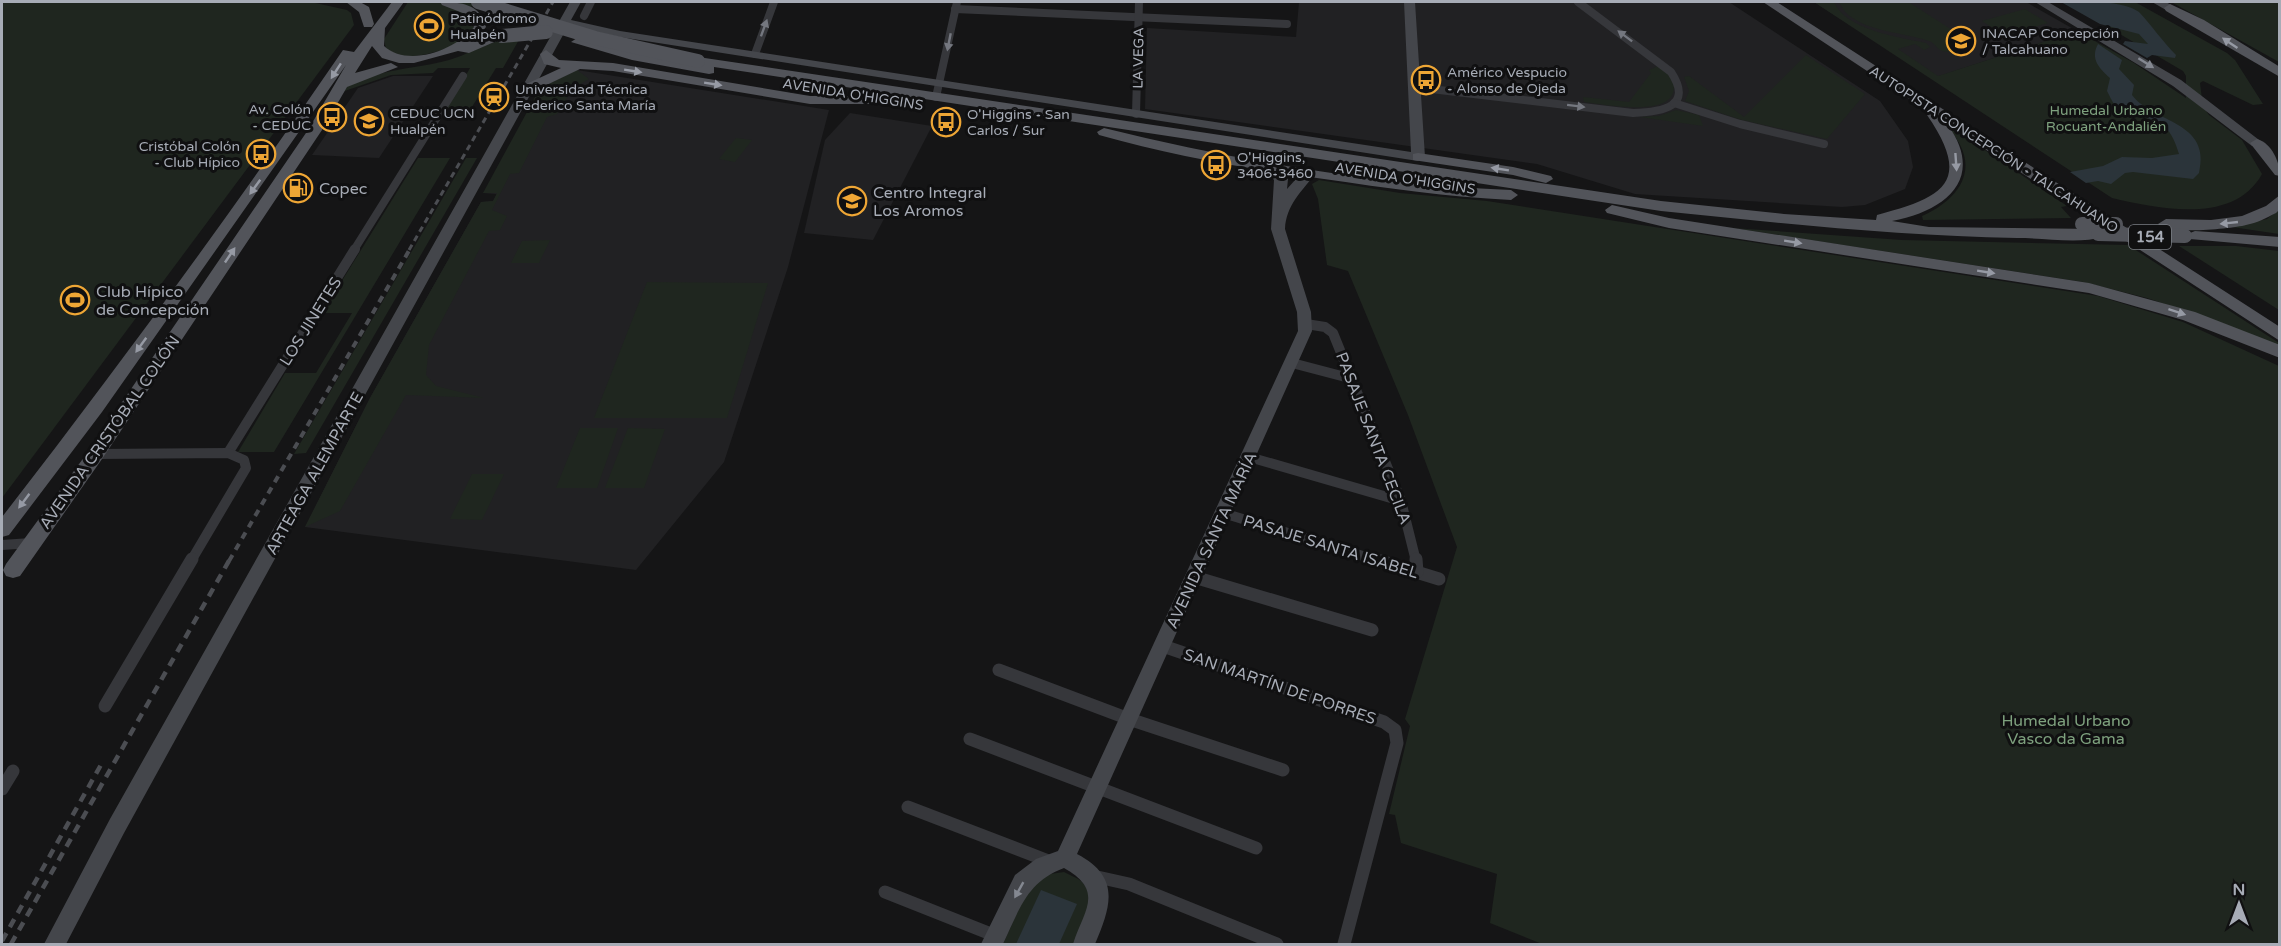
<svg xmlns="http://www.w3.org/2000/svg" width="2281" height="946" viewBox="0 0 2281 946" font-family="'Varela Round',sans-serif">
<style>
.built{fill:#212123}
.green{fill:#1f261f}
.water{fill:#2b343a}
.lines{fill:none;stroke-linecap:round;stroke-linejoin:round}
.street-far2{stroke:#36373b;stroke-width:8}
.street-far1{stroke:#36373b;stroke-width:10}
.street{stroke:#36373b;stroke-width:13}
.secondary{fill:#44464b;fill-rule:evenodd}
.primary{fill:#52545a;fill-rule:evenodd}
.rail-far2{stroke:#4b4d52;stroke-width:3;stroke-dasharray:6 4.5;stroke-linecap:butt}
.rail-far1{stroke:#4b4d52;stroke-width:4;stroke-dasharray:7 6;stroke-linecap:butt}
.rail{stroke:#4b4d52;stroke-width:4.5;stroke-dasharray:9 7;stroke-linecap:butt}
.primary-bridge{stroke:#52545a;stroke-width:14}
.oneway{fill:#74777f}
.oneway2{fill:#969aa4}
.oneway3{fill:#848891}
.labels{text-anchor:middle;stroke-width:6;stroke-linejoin:round;paint-order:stroke}
.far-poi-label{font-size:14px;fill:#a7acb6;stroke:#101011;text-anchor:start}
.far-street-label{font-size:14px;fill:#a7acb6;stroke:#101011}
.far-park-label{font-size:14px;fill:#7ea17e;stroke:#101011}
.shield{fill:#101011;stroke:#7a7d84;stroke-width:1.5}
.shield-label{font-size:15px;font-weight:bold;fill:#a7acb6}
.poi-label{font-size:16px;fill:#a7acb6;stroke:#101011;text-anchor:start}
.street-label{font-size:16px;fill:#a7acb6;stroke:#101011}
.park-label{font-size:16px;fill:#7ea17e;stroke:#101011}
</style>
<rect width="100%" height="100%" fill="#151516"/>
<g class="built">
<path d="M1299,2H1729L1880,101L1908,141L1913,167L1905,189L1865,205L1842,207L1635,194L1537,164L1145,109L1147,28L1296,37Z"/>
<path d="M1814,2H2026L2077,31L1933,78Z"/>
<path d="M577,70L829,110L788,267L724,462L636,570L305,527L370,398L481,202L493,201L497,194L483,193Z"/>
<path d="M393,76H433L379,158L312,155L358,88Z"/>
<path d="M850,113L932,126L873,240L804,233L825,140Z"/>
</g>
<g class="green">
<path d="M2,2H311L347,10L351,13L354,25L2,498Z"/>
<path d="M408,2H475L462,19L468,20L475,29C465,46 423,58 404,56C398,55 391,52 386,49L384,39Z"/>
<path d="M1814,2H1834C1846,30 1898,37 1926,43L1930,47L1924,50L1915,44L1898,49L1938,76L2077,31L2134,63L2186,98V76L2183,71L2065,2H2135L2227,53L2235,60L2263,104L2253,105L2203,81L2200,83L2203,107L2209,115L2242,140L2262,174C2234,225 2159,209 2112,198Z"/>
<path d="M1839,2H1913L1910,3L1974,44C1966,46 1955,51 1947,52C1937,52 1936,43 1929,41C1901,31 1852,32 1839,2Z"/>
<path d="M2173,2H2279V62L2173,3Z"/>
<path d="M2025,9L2048,23L2005,36L1982,21Z"/>
<path d="M520,38L503,68H496L467,115H443L470,68H438L433,73L391,75L339,93C360,70 419,69 449,60C478,51 487,40 520,38Z"/>
<path d="M1806,55L1865,94L1827,139L1742,120L1685,101L1689,91L1684,77L1689,76L1744,117Z"/>
<path d="M1658,66C1665,71 1674,78 1674,87C1674,119 1603,104 1584,102L1583,97L1629,102L1651,73L1649,70Z"/>
<path d="M577,70L589,79L573,88L557,114L547,117L519,173L510,174L492,210L507,216L500,230L489,231L429,345L426,375L436,386L484,398L406,395L340,511L305,527L370,398L481,202L493,201L497,193H483L540,88Z"/>
<path d="M1676,110L1699,115L1703,126L1640,117L1659,116Z"/>
<path d="M1948,125L2067,206L2061,207L2071,218L1923,220L1922,216C1946,206 1972,184 1964,155C1961,143 1953,135 1948,125Z"/>
<path d="M736,138L752,140L735,162L719,159Z"/>
<path d="M418,158H450L274,452H238L285,373H316L352,313H322Z"/>
<path d="M466,158H477L306,453L294,454Z"/>
<path d="M1319,180L1400,193L1487,201L2098,296L2183,322L2279,366V944H1542L1490,923L1497,874L1401,843L1395,815L1389,814L1410,726L1405,719L1457,547L1408,415L1348,271L1327,265L1318,199L1312,184Z"/>
<path d="M2279,209V234L2232,227L2267,219Z"/>
<path d="M1733,228L1902,240L2128,245L2279,343V347L2222,323L2147,298L2083,282Z"/>
<path d="M550,240L539,263H511L522,241Z"/>
<path d="M2179,246H2236L2279,251V310Z"/>
<path d="M647,282L768,283L727,418H594Z"/>
<path d="M580,428H618L597,488H556Z"/>
<path d="M628,428L665,429L644,488H605Z"/>
<path d="M472,474H504L482,520L450,519Z"/>
<path d="M1064,872C1069,875 1076,877 1081,881C1099,896 1082,928 1075,944H1003L1026,893L1043,875Z"/>
</g>
<g class="water">
<path d="M2061,2C2084,1 2122,0 2139,12C2152,26 2163,42 2176,55L2175,58L2152,55L2147,58L2123,44L2125,41L2148,44L2139,34L2100,24Z"/>
<path d="M2098,44L2122,60L2119,69L2134,85L2132,95C2153,123 2212,121 2199,173L2193,179L2133,172L2125,173L2111,184L2098,181L2086,183L2070,172L2103,166L2122,157L2152,158L2179,154C2166,105 2137,126 2114,104C2112,101 2109,95 2107,91L2110,78C2099,68 2090,59 2098,44Z"/>
<path d="M1041,890L1077,904L1059,944H1016Z"/>
</g>
<g class="lines">
<g class="street-far2">
<path d="M955,9L1287,24"/>
<path d="M584,16L591,2"/>
<path d="M755,54L774,2"/>
<path d="M1414,87L1633,113C1662,112 1694,107 1671,72L1578,2"/>
<path d="M936,97L957,2"/>
<path d="M1674,103L1740,124L1824,144"/>
<path d="M1136,114L1139,2"/>
<path d="M354,250L463,76"/>
</g>
<g class="street-far1">
<path d="M1306,324L1325,327L1333,333L1401,501L1416,561"/>
<path d="M1292,363L1353,379"/>
<path d="M228,453L355,249"/>
<path d="M96,454L228,453L244,460L246,468L191,561"/>
<path d="M1249,457L1401,501"/>
<path d="M1223,513L1379,561"/>
<path d="M2,545L31,543"/>
</g>
<g class="street">
<path d="M1374,559L1439,579"/>
<path d="M1416,559L1417,572"/>
<path d="M1194,577L1372,630"/>
<path d="M1163,646L1384,722L1395,730L1397,743L1344,944"/>
<path d="M999,670L1129,719L1283,770"/>
<path d="M105,706L192,559"/>
<path d="M970,739L1256,848"/>
<path d="M2,789L13,771"/>
<path d="M908,807L1051,862"/>
<path d="M1093,876L1129,884L1277,944"/>
<path d="M885,892L996,936"/>
</g>
<g class="secondary">
<path d="M570,2H581L571,20L620,31L1411,152L1404,2H1415L1425,157L1418,161L620,37L568,26L124,833L66,944H44L110,819Z"/>
<path d="M2035,2H2048L2181,80L2263,143L2257,147L2252,146L2173,86Z"/>
<path d="M2152,2H2166L2176,8L2166,10Z"/>
<path d="M1271,164L1276,165L1288,179L1287,189L1304,170L1309,169L1316,173C1302,191 1286,205 1285,229L1311,312L1312,331L1077,854C1121,877 1111,906 1095,944H1073C1084,910 1105,891 1064,868C1026,882 1019,911 1003,944H981L1015,875L1036,859L1058,851L1298,331L1297,312L1271,229L1274,180L1264,168Z"/>
</g>
<g class="primary">
<path d="M346,2H360L369,7L374,24L372,27H364L359,12Z"/>
<path d="M392,2H404L385,28L384,46C408,68 456,50 474,27L468,15L442,5L440,2C461,2 481,4 486,27L473,42L502,32L508,36L469,53L458,51L414,63H399L382,58L372,46L355,73L391,63L398,67L347,87L322,130L102,459L20,576L13,578L6,576L3,570L6,564L90,449L308,130L346,65L102,412L9,535L2,537V517C120,365 234,209 343,50L354,52Z"/>
<path d="M1763,2H1777L2280,327V341L1948,125C1986,179 1945,211 1892,221L1929,227L2098,229L2103,231L2106,234L2103,237C2080,244 2042,238 2017,238C1898,236 1779,223 1661,211L714,67V73L709,74L632,60L571,42L577,38L693,63V58L698,57L1661,201L1784,214L1876,220L1877,215C1942,198 1974,183 1927,115L1929,112Z"/>
<path d="M2170,4L2204,20L2280,67V77L2166,11L2164,8Z"/>
<path d="M546,50L559,60L613,63L810,96H890L897,100L890,104H810L613,71L580,69L532,92H522V86L561,68L544,64L540,54Z"/>
<path d="M1104,128C1237,161 1374,184 1511,190L1518,195L1511,200C1448,197 1386,188 1324,179C1248,169 1173,156 1099,135L1097,132Z"/>
<path d="M2257,139C2272,143 2280,163 2280,176L2275,175L2250,143Z"/>
<path d="M1418,153L1513,167L1551,176L1553,179L1546,183L1513,175L1413,160V154Z"/>
<path d="M2280,195V209L2276,213C2266,218 2257,223 2246,225C2231,229 2167,235 2158,224L2166,219L2211,220L2242,216L2266,206Z"/>
<path d="M1612,205L1669,218L2089,283L2195,312L2280,345V358L2183,320L2089,293L1669,228L1607,213L1605,210Z"/>
<path d="M2195,231L2280,237V247L2190,239L2187,236L2190,233Z"/>
</g>
<path class="rail-far2" d="M409,250L553,2"/>
<path class="rail-far1" d="M229,561L410,249"/>
<g class="rail">
<path d="M2,941L102,763"/>
<path d="M11,944L230,559"/>
</g>
<g class="primary-bridge">
<path d="M478,2L595,38L698,61"/>
<path d="M502,36L546,32"/>
<path d="M2082,224H2116"/>
<path d="M2098,234L2185,236"/>
</g>
</g>
<defs><path id="oneway-solid" d="M-6-.8H1V-3.2L6.5 0L1 3.2V.8H-6Z" transform="scale(1.5)"/></defs>
<g class="oneway">
<use href="#oneway-solid" transform="translate(764 28) rotate(-70)"/>
<use href="#oneway-solid" transform="translate(1625 36) rotate(-143)"/>
<use href="#oneway-solid" transform="translate(949 42) rotate(101)"/>
<use href="#oneway-solid" transform="translate(1576 106) rotate(7)"/>
</g>
<g class="oneway2">
<use href="#oneway-solid" transform="translate(2230 43) rotate(-146)"/>
<use href="#oneway-solid" transform="translate(336 71) rotate(123)"/>
<use href="#oneway-solid" transform="translate(633 71) rotate(9)"/>
<use href="#oneway-solid" transform="translate(713 84) rotate(9)"/>
<use href="#oneway-solid" transform="translate(1956 162) rotate(86)"/>
<use href="#oneway-solid" transform="translate(1500 169) rotate(-171)"/>
<use href="#oneway-solid" transform="translate(255 187) rotate(126)"/>
<use href="#oneway-solid" transform="translate(2229 223) rotate(174)"/>
<use href="#oneway-solid" transform="translate(1793 242) rotate(9)"/>
<use href="#oneway-solid" transform="translate(230 255) rotate(-56)"/>
<use href="#oneway-solid" transform="translate(1986 272) rotate(9)"/>
<use href="#oneway-solid" transform="translate(2177 312) rotate(18)"/>
<use href="#oneway-solid" transform="translate(141 345) rotate(126)"/>
<use href="#oneway-solid" transform="translate(24 501) rotate(127)"/>
</g>
<g class="oneway3">
<use href="#oneway-solid" transform="translate(2146 63) rotate(32)"/>
<use href="#oneway-solid" transform="translate(1019 890) rotate(119)"/>
</g>
<defs>
<g id="stadium-ring" transform="scale(1.5)"><circle r="9.5" fill="#101011" stroke="#eea635" stroke-width="1.5"/><path d="M0-5a6.5 5 0 1 0 0 10a6.5 5 0 1 0 0-10ZM-3.5-1.8h7v3.6h-7Z" fill="#eea635"/></g>
<g id="university-ring" transform="scale(1.5)"><circle r="9.5" fill="#101011" stroke="#eea635" stroke-width="1.5"/><path d="M0-5L7-2L0 1L-7-2ZM-4 1L0 2.5L4 1V4Q0 6-4 4Z" fill="#eea635"/></g>
<g id="bus-ring" transform="scale(1.5)"><circle r="9.5" fill="#101011" stroke="#eea635" stroke-width="1.5"/><path d="M-5-6H5V4H4V6H2V4H-2V6H-4V4H-5ZM-3.5-4V0h7V-4ZM-3.5 1.2v1.5H-2V1.2ZM2 1.2v1.5H3.5V1.2Z" fill="#eea635"/></g>
<g id="station-ring" transform="scale(1.5)"><circle r="9.5" fill="#101011" stroke="#eea635" stroke-width="1.5"/><path d="M-3-6H3Q5-6 5-4V2Q5 4 3 4L4.5 6H3L1.5 4h-3L-3 6H-4.5L-3 4Q-5 4-5 2V-4Q-5-6-3-6ZM-3.5-4v3h7v-3ZM-3.5 1v1.5H-2V1ZM2 1v1.5H3.5V1Z" fill="#eea635"/></g>
<g id="fuel-ring" transform="scale(1.5)"><circle r="9.5" fill="#101011" stroke="#eea635" stroke-width="1.5"/><path d="M-5.5-6h7V0h2V4h1.3V-2.5L3-4.5l.8-.8L6-3V5H2.5V1h-1V6h-7ZM-4.2-4.7v3.2H.2V-4.7Z" fill="#eea635"/></g>
<g id="school-ring" transform="scale(1.5)"><circle r="9.5" fill="#101011" stroke="#eea635" stroke-width="1.5"/><path d="M0-5L7-2L0 1L-7-2ZM-4 1L0 2.5L4 1V4Q0 6-4 4Z" fill="#eea635"/></g>
</defs>
<g fill-rule="evenodd">
<use href="#stadium-ring" x="429" y="26"/>
<use href="#university-ring" x="1961" y="41"/>
<use href="#bus-ring" x="1426" y="80"/>
<use href="#station-ring" x="494" y="97"/>
<use href="#bus-ring" x="332" y="117"/>
<use href="#university-ring" x="369" y="121"/>
<use href="#bus-ring" x="946" y="122"/>
<use href="#bus-ring" x="261" y="154"/>
<use href="#bus-ring" x="1216" y="165"/>
<use href="#fuel-ring" x="298" y="188"/>
<use href="#school-ring" x="852" y="201"/>
<use href="#stadium-ring" x="75" y="300"/>
</g>
<g class="labels">
<g class="far-poi-label">
<text x="450" y="23">Patinódromo<tspan x="450" dy="16">Hualpén</tspan></text>
<text x="1982" y="38">INACAP Concepción<tspan x="1982" dy="16">/ Talcahuano</tspan></text>
<text x="1447" y="77">Américo Vespucio<tspan x="1447" dy="16">- Alonso de Ojeda</tspan></text>
<text x="515" y="94">Universidad Técnica<tspan x="515" dy="16">Federico Santa María</tspan></text>
<text x="311" y="114" text-anchor="end">Av. Colón<tspan x="311" dy="16">- CEDUC</tspan></text>
<text x="390" y="118">CEDUC UCN<tspan x="390" dy="16">Hualpén</tspan></text>
<text x="967" y="119">O'Higgins - San<tspan x="967" dy="16">Carlos / Sur</tspan></text>
<text x="240" y="151" text-anchor="end">Cristóbal Colón<tspan x="240" dy="16">- Club Hípico</tspan></text>
<text x="1237" y="162">O'Higgins,<tspan x="1237" dy="16">3406-3460</tspan></text>
</g>
<g class="far-street-label">
<text transform="translate(1138 58) rotate(-89)" y="5">LA VEGA</text>
<text transform="translate(853 94) rotate(9)" y="5">AVENIDA O'HIGGINS</text>
<text transform="translate(1994 149) rotate(33)" y="5">AUTOPISTA CONCEPCIÓN - TALCAHUANO</text>
<text transform="translate(1405 178) rotate(9)" y="5">AVENIDA O'HIGGINS</text>
</g>
<g class="far-park-label">
<text x="2106" y="115">Humedal Urbano<tspan x="2106" dy="16">Rocuant-Andalién</tspan></text>
</g>
<rect class="shield" x="2129" y="225" width="42" height="24" rx="4.5"/>
<g class="shield-label">
<text x="2150" y="242">154</text>
</g>
<g class="poi-label">
<text x="319" y="194">Copec</text>
<text x="873" y="198">Centro Integral<tspan x="873" dy="18">Los Aromos</tspan></text>
<text x="96" y="297">Club Hípico<tspan x="96" dy="18">de Concepción</tspan></text>
</g>
<g class="street-label">
<text transform="translate(310 321) rotate(-58)" y="6">LOS JINETES</text>
<text transform="translate(109 432) rotate(-55)" y="6">AVENIDA CRISTÓBAL COLÓN</text>
<text transform="translate(1374 438) rotate(69)" y="6">PASAJE SANTA CECILA</text>
<text transform="translate(314 473) rotate(-61)" y="6">ARTEAGA ALEMPARTE</text>
<text transform="translate(1211 540) rotate(-65)" y="6">AVENIDA SANTA MARÍA</text>
<text transform="translate(1331 546) rotate(17)" y="6">PASAJE SANTA ISABEL</text>
<text transform="translate(1280 686) rotate(19)" y="6">SAN MARTÍN DE PORRES</text>
</g>
<g class="park-label">
<text x="2066" y="726">Humedal Urbano<tspan x="2066" dy="18">Vasco da Gama</tspan></text>
</g>
</g>
<rect width="2281" height="946" fill="none" stroke="#a7acb6" stroke-width="6"/>
<g transform="translate(2239 904)" stroke="#101011" stroke-width="4.5" paint-order="stroke">
<path d="M0-4.5L10 22L0 15L-10 22Z" fill="#a7acb6"/>
<text y="-9" font-size="16" font-weight="bold" text-anchor="middle" fill="#a7acb6">N</text>
</g>
</svg>
